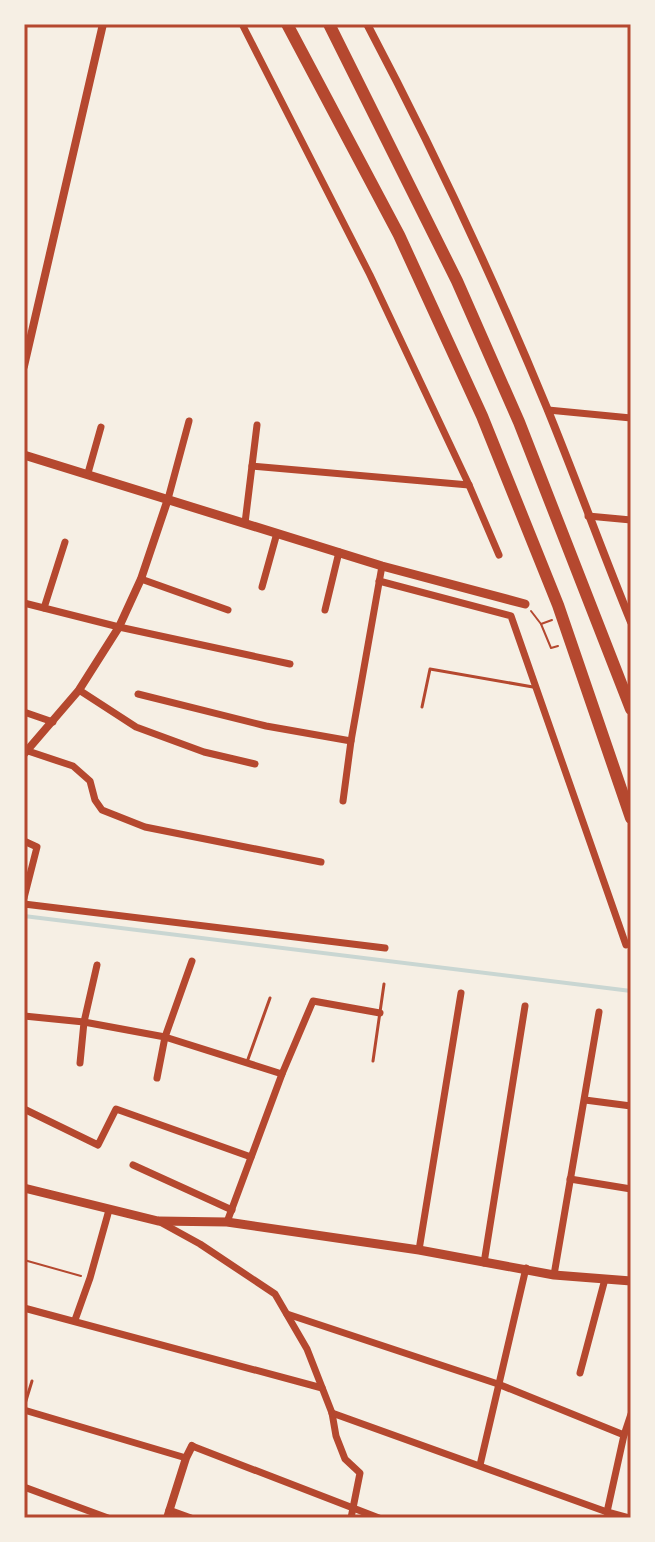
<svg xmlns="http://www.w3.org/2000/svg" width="655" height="1542" viewBox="0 0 655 1542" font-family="Roboto,sans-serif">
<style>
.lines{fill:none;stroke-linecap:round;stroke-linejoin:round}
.stream{stroke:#c9d6d2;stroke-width:4}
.path{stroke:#b5482f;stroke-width:2}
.service{stroke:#b5482f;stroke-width:3}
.minor{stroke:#b5482f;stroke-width:7}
.tertiary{stroke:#b5482f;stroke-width:8}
.secondary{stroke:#b5482f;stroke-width:9}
.motorway{stroke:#b5482f;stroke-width:12}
.neatline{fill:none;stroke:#b5482f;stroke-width:3}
</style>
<rect width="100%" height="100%" fill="#f6efe4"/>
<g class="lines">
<path class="stream" d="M24,916L631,991"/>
<g class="path">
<path d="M531,611L541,624L551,648L558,646"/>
<path d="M541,624L552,620"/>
<path d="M24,1260L81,1276"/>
</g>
<g class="service">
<path d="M422,707L430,669L533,687"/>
<path d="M373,1061L384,984"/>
<path d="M247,1062L270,998"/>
<path d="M24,1407L32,1381"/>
</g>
<g class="minor">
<path d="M242,24L370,275L469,485L499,555"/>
<path d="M548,410L631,418"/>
<path d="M252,466L469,485"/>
<path d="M88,473L101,427"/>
<path d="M168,499L189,421"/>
<path d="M588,516L631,520"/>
<path d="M245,523L257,425"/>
<path d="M141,579L228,610"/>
<path d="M379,581L511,616L626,945"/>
<path d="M262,587L277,533"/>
<path d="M24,603L119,627L290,664"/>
<path d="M44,608L65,542"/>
<path d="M325,610L339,552"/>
<path d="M79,690L136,727L204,752L255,764"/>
<path d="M138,694L266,726L351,741"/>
<path d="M24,712L53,722"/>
<path d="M28,751L73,766L90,781L95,800L102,810L145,827L321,862"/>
<path d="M343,801L351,741L382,566"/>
<path d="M24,841L37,847L24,898"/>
<path d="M24,904L385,948"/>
<path d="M24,1016L84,1022L165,1037L282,1074"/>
<path d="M80,1063L84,1022L97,965"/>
<path d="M157,1078L165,1037L192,961"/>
<path d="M585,1100L631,1106"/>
<path d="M24,1109L98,1145L116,1109L251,1157"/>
<path d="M133,1165L232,1210"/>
<path d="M570,1179L631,1189"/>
<path d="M160,1222L200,1244L275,1294L307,1349L332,1413L336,1436L345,1459L360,1473L351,1518"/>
<path d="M227,1222L282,1074L313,1001L380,1013"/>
<path d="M419,1250L461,993"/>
<path d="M484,1263L525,1006"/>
<path d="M554,1275L599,1012"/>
<path d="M24,1308L322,1388"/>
<path d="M287,1314L498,1384L624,1435"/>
<path d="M75,1320L90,1278L109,1210"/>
<path d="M580,1373L605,1279"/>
<path d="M24,1410L186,1458"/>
<path d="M332,1413L607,1512L629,1518"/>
<path d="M192,1446L379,1518"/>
<path d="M480,1465L526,1268"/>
<path d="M24,1487L108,1518"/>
<path d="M169,1510L191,1518"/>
<path d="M607,1512L624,1435L631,1414"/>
</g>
<g class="tertiary">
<path d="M367,24C433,149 493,277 547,408C576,479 602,551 631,622"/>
<path d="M24,366L103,24"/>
<path d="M24,754L79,690L119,627L141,579L168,499"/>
<path d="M167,1518L186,1458L192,1446"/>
</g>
<g class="secondary">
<path d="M24,455L382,566L525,604"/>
<path d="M24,1188L158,1221L227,1222L419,1250L554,1275L631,1281"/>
</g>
<g class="motorway">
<path d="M287,24L399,235L482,416L558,605L631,818"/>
<path d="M329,24L457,281L519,422L631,709"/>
</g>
</g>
<rect width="655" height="1542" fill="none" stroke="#f6efe4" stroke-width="52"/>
<rect x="26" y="26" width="603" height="1490" class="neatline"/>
</svg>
